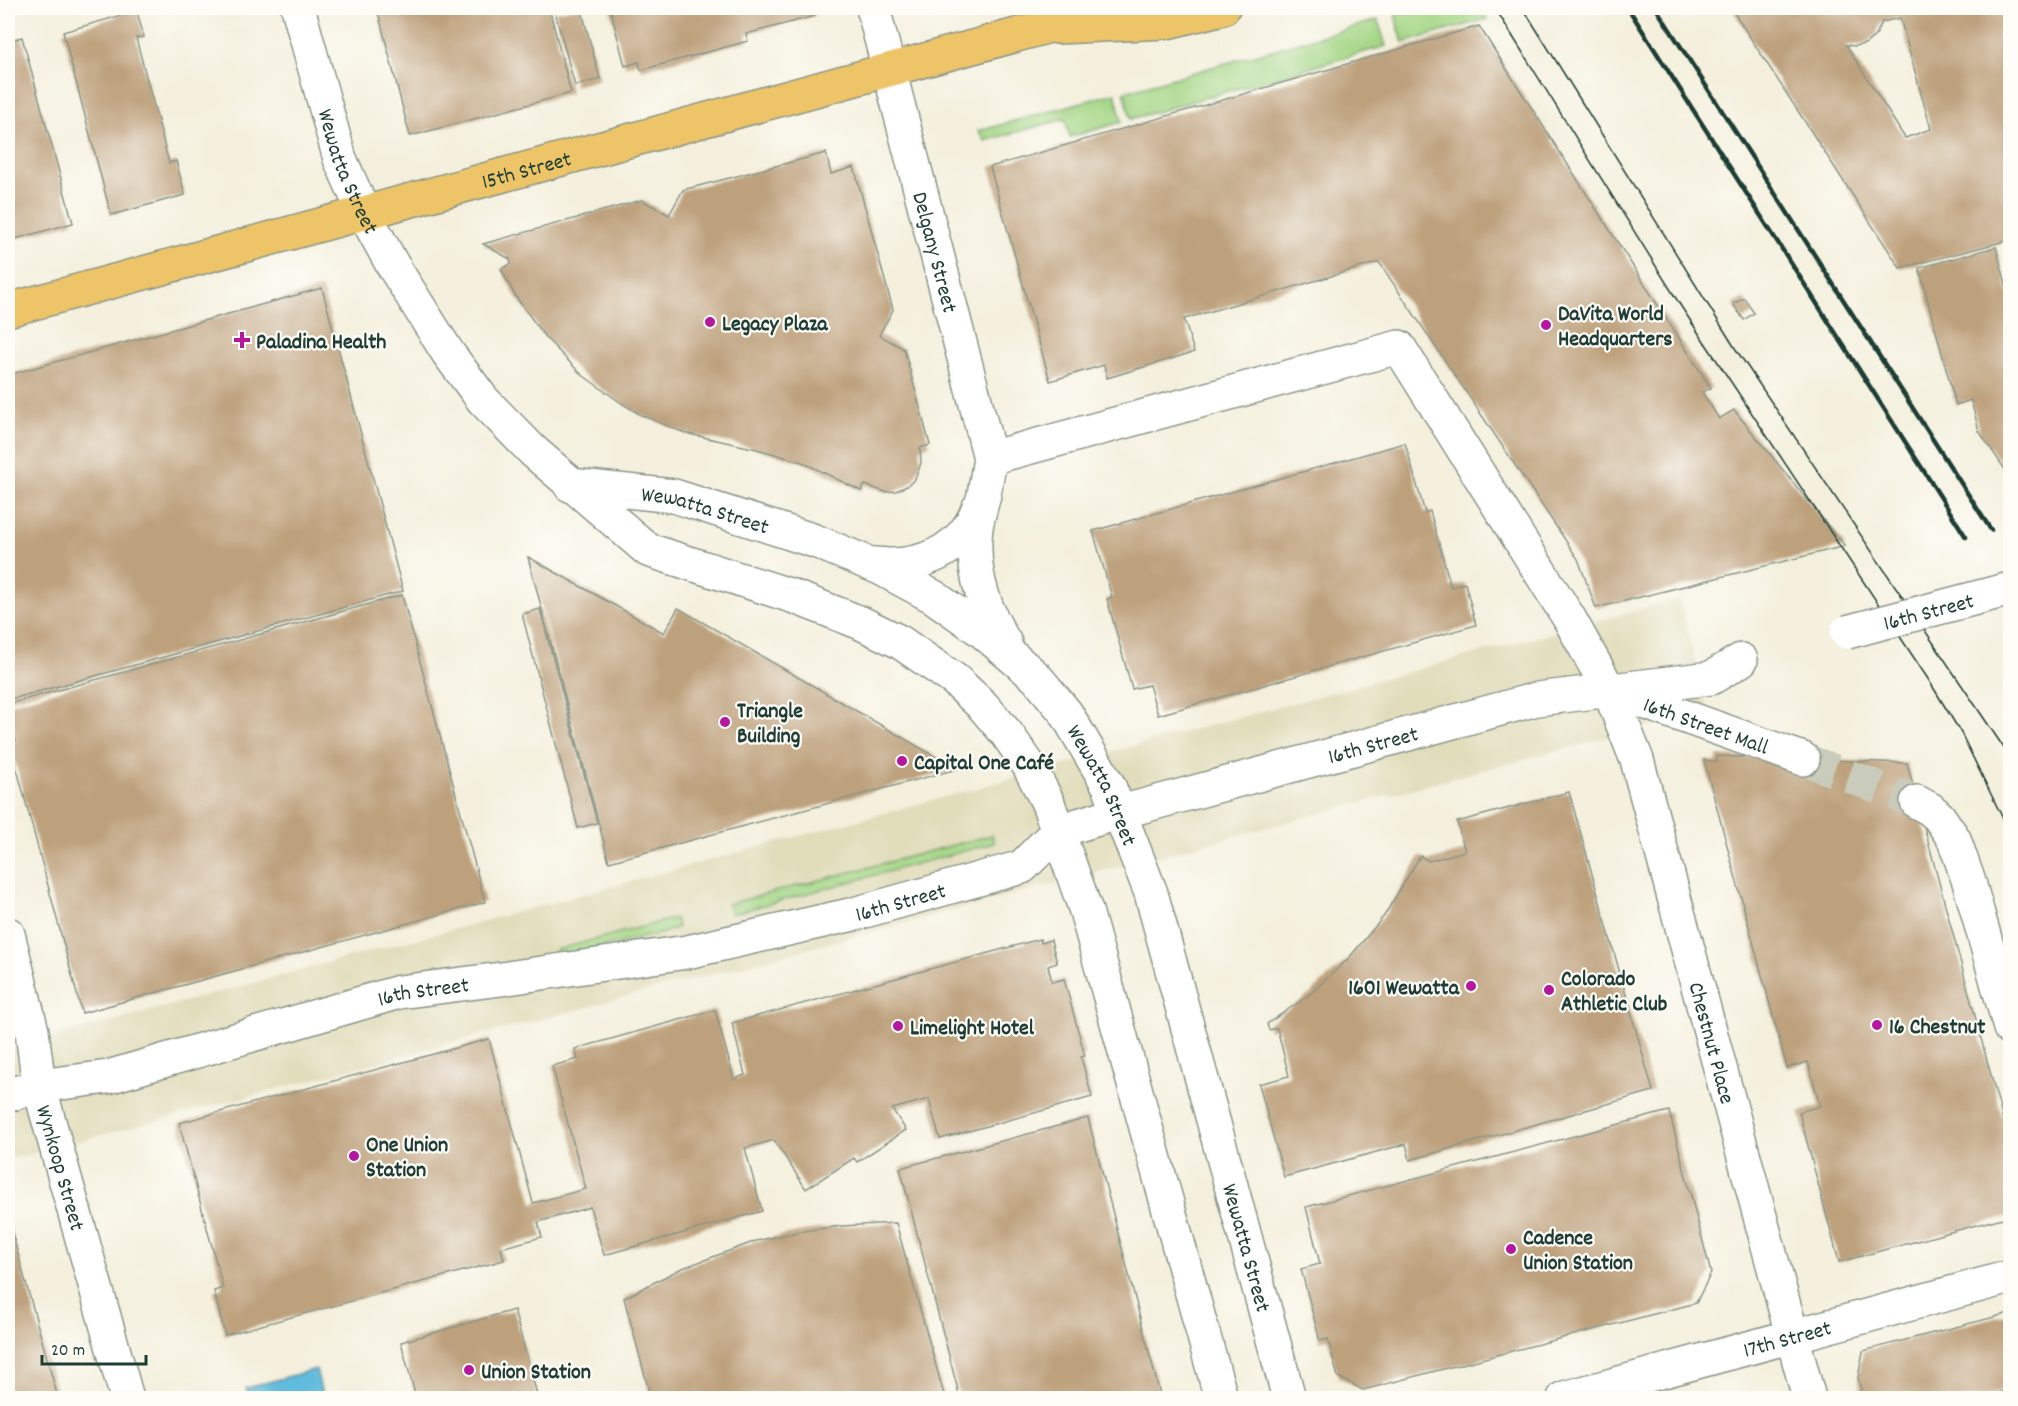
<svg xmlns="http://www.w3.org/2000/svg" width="2018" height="1406" viewBox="0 0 2018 1406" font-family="Dekko,sans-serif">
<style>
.built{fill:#e1dcba}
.green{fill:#a4d685;stroke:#628a5c;stroke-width:1.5}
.water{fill:#60bbde;stroke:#407c89;stroke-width:1.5}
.building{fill:#bda07c;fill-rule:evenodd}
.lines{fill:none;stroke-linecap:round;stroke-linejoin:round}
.minor-tunnel{stroke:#c9ccbb;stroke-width:33;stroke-dasharray:33 16;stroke-linecap:butt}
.minor-casing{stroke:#8a9688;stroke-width:36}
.major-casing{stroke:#8a9688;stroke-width:36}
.minor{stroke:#fff;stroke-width:33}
.major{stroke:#eec469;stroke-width:33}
.tram{stroke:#1f3d34;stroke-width:1.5}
.rail{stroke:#1f3d34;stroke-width:4.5}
.minor-bridge-casing{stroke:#8a9688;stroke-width:36;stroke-linecap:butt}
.minor-bridge{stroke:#fff;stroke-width:33}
.poi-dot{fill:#b5179e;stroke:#fdfcf7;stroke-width:2}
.labels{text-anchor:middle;stroke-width:4.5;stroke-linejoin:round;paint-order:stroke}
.street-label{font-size:22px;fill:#1f3d34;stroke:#fdfcf7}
.poi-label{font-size:22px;font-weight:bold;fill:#1f3d34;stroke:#fdfcf7;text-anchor:start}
</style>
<rect width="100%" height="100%" fill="#fdfcf7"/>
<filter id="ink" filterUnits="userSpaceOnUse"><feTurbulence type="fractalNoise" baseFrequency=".0167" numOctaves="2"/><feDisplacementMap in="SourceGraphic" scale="12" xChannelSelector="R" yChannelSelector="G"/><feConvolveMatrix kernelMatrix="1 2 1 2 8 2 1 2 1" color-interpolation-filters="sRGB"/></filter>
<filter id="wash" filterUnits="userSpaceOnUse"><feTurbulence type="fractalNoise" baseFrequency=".008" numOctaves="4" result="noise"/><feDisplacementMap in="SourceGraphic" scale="24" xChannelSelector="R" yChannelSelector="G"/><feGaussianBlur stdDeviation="1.35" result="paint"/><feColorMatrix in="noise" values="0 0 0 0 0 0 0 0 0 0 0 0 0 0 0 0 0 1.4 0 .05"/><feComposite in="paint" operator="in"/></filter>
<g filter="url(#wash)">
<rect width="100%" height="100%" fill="#f4f0dd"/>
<path class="built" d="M1679,599L1708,711L8,1160V1049Z"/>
<g class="green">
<path d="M1422,8H1479L1487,19L1403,43L1395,15Z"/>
<path d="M1378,20L1386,46L1131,119L1124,92Z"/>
<path d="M1115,93L1122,122L1070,137L1065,119L985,141L978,131Z"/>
<path d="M992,835L994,843L731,914L728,904Z"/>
<path d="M675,918L678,927L663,933L554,958L555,950Z"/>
</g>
<path class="water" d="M316,1369L323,1398H249L246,1388Z"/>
<g id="blocks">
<g class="building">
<path d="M117,8H136L144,37L136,38L169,163L176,161L185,195L111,215L63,32L119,16Z"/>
<path d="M377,8H549L571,93L410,136Z"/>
<path d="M572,8H581L600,79L575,86L555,12Z"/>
<path d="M610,8H813L815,16L746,34L748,41L641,70L639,62L625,66Z"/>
<path d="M1731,8H2010V240L1900,268ZM1900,18L1931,129L1905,138L1846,45L1855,46L1865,44L1876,35L1882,22Z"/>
<path d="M1479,26L1711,388L1702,392L1719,419L1734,410L1845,546L1596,608L1578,559L1379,262L1184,319L1194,352L1107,378L1104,365L1050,381L990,167Z"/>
<path d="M22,37L73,223L8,241V41Z"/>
<path d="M826,153L831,174L854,167L893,310L879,335L904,349L930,445L920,448L921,463L915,479L907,486L896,491L885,492L865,485L861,491L802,462L757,449L685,433L641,415L620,402L581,374L545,337L516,297L501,269L511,264L510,259L483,244L642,200L669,215L683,190Z"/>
<path d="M1996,247L2008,292L2010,291V473L2008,474L1979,431L1971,400L1956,405L1919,268Z"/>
<path d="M322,288L403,591L8,700V375Z"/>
<path d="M1744,298L1754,313L1744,320L1733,304Z"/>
<path d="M1405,443L1425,513L1430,511L1451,587L1465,583L1476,625L1158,715L1149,685L1132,689L1107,599L1112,597L1093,531Z"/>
<path d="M528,557L664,633L678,608L957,769L609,862Z"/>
<path d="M402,595L485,902L82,1013L10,743L16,741L8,704Z"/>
<path d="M540,609L597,823L578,828L522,614Z"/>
<path d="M1717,756L1907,763L2010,1146V1216L1839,1262L1799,1112L1820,1106L1808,1062L1787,1068L1704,760L1717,762Z"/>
<path d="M1569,792L1653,1091L1410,1160L1406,1144L1284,1177L1259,1084L1289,1076L1277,1028L1269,1030L1267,1024L1309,995L1349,958L1384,916L1420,856L1429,861L1465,851L1457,822Z"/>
<path d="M1040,939L1041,943L1051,940L1057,963L1048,966L1052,982L1064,979L1085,1056L1081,1057L1092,1097L940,1139L929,1099L892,1109L906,1130L857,1162L854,1158L806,1189L774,1140L764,1143L745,1148L762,1211L604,1255L590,1207L538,1222L542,1237L501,1248L504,1260L225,1335L214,1291L223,1288L179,1123L489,1039L533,1203L586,1189L552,1066L578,1059L575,1049L715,1010L734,1079L745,1075L732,1023Z"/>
<path d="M1669,1111L1711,1273L1696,1303L1363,1390L1338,1377L1328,1339L1320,1341L1301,1269L1320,1264L1306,1207Z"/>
<path d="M1088,1118L1161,1398H960L900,1168Z"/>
<path d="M8,1218L14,1240L58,1398H8Z"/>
<path d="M896,1223L945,1398H651L624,1298L680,1269L756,1241L803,1231L841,1226Z"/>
<path d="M514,1310L538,1398H416L401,1342Z"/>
<path d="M2010,1313V1390L1977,1398H1863L1858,1378L1863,1351Z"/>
</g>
</g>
</g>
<g filter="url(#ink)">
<use href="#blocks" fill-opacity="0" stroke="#8a9688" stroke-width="1.5"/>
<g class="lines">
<path class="minor-tunnel" d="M1803,759L1917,802"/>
<g class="minor-casing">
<g id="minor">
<path id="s1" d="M298,8L340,159L364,213L392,264L448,353L483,400L533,451L648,550L792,596L861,623L900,642L955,680L983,706L1007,734L1028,764L1048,803L1086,911L1221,1398"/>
<path id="s2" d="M873,8L990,458C988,470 986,483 984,495C981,506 978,517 976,527C971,569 983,608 1005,643"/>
<path id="s3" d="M990,458L1399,347L1569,618L1609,690L1637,760L1809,1398"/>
<path id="s4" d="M570,485L674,496L815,541L880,568L934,597L982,631L1036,677L1066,713L1109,786L1151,893L1289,1398"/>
<path d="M874,564C918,569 961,553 978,509"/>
<path id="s5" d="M1616,692L1803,759"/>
<path d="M1917,802L1930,809L1939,817L1954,839L1969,882L2010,1028"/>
<path id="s6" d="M8,934L32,1031L39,1086L127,1398"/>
<path id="s7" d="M8,1095L39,1086L108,1077L399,992L501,979L687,952L854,914L1022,867L1058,831L1121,812L1537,699L1711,678L1741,660"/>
<path id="s8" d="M1564,1398L2010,1277"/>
</g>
</g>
<g class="major-casing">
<g id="major">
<path d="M1057,27L1167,22L1223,8"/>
<path id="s9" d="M8,310L1046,27L1086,8"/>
</g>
</g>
<use href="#minor" class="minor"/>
<use href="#major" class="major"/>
<g class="tram">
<path d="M1495,8L1682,308L1928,679L1961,733L2010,833"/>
<path d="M1523,8L1735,348L2010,757"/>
</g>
<g class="rail">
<path d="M1628,8L1966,537"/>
<path d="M1656,8L1991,530"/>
</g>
<g class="minor-bridge-casing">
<g id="minor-bridge">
<path id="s10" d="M1847,632L2010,589"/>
</g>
</g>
<use href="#minor-bridge" class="minor-bridge"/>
</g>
</g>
<g class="poi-dot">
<circle cx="710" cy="322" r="6"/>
<circle cx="1546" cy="325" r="6"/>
<path d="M239 331h6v6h6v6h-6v6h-6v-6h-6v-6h6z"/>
<circle cx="725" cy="722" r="6"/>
<circle cx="902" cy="761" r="6"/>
<circle cx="1471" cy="986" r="6"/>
<circle cx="1549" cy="990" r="6"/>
<circle cx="1877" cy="1025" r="6"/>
<circle cx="898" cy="1026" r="6"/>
<circle cx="354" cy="1156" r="6"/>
<circle cx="1511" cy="1249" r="6"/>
<circle cx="469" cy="1370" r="6"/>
</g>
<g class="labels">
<g class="street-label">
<text dy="8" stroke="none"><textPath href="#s9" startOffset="537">15th Street</textPath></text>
<text dy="8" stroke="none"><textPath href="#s1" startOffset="171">Wewatta Street</textPath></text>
<text dy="8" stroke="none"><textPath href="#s2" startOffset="252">Delgany Street</textPath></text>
<text dy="8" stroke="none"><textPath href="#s4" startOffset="138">Wewatta Street</textPath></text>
<text dy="8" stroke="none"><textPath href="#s10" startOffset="84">16th Street</textPath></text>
<text dy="8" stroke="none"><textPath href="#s5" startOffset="96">16th Street Mall</textPath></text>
<text dy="8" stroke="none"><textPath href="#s7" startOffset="1419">16th Street</textPath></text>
<text dy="8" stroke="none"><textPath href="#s4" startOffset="642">Wewatta Street</textPath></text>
<text dy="8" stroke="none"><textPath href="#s7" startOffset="915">16th Street</textPath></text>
<text dy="8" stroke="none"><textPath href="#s7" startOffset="429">16th Street</textPath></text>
<text dy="8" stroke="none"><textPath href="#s3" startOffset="1194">Chestnut Place</textPath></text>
<text dy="8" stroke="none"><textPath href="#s6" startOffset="240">Wynkoop Street</textPath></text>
<text dy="8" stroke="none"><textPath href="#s4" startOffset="1128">Wewatta Street</textPath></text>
<text dy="8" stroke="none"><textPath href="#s8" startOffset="231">17th Street</textPath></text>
</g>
<g class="poi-label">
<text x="1558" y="320">DaVita World<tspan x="1558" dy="25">Headquarters</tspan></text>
<text x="722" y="330">Legacy Plaza</text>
<text x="256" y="348">Paladina Health</text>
<text x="737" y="717">Triangle<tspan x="737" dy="25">Building</tspan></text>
<text x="914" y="769">Capital One Café</text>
<text x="1561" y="985">Colorado<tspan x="1561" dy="25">Athletic Club</tspan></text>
<text x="1459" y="994" text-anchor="end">1601 Wewatta</text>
<text x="1889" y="1033">16 Chestnut</text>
<text x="910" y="1034">Limelight Hotel</text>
<text x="366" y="1151">One Union<tspan x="366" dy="25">Station</tspan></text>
<text x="1523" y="1244">Cadence<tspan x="1523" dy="25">Union Station</tspan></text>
<text x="481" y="1378">Union Station</text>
</g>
</g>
<rect width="2018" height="1406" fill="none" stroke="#fdfcf7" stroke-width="30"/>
<path d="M42 1355v9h104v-9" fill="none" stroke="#1f3d34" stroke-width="3"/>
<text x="51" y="1355" font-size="18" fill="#1f3d34" stroke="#fdfcf7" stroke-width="4.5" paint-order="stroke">20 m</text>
</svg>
